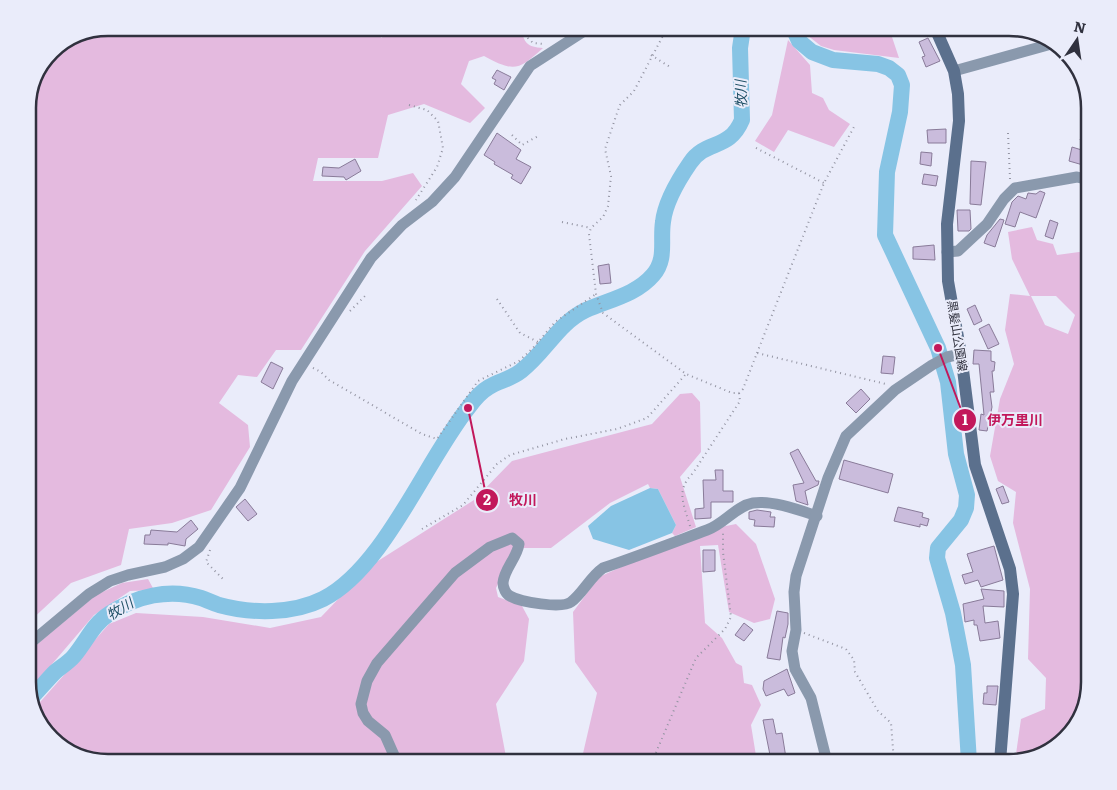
<svg xmlns="http://www.w3.org/2000/svg" width="1117" height="790" viewBox="0 0 1117 790" font-family="Literata,'Noto Sans JP',serif">
<style>
.green{fill:#e4badf;fill-rule:evenodd}
.water{fill:#87c4e4}
.lines{fill:none;stroke-linecap:round;stroke-linejoin:round}
.river{stroke:#87c4e4;stroke-width:16}
.building{fill:#cabcdc;stroke:#897b99}
.path{stroke:#9394a2;stroke-width:2;stroke-dasharray:1 4;stroke-linecap:butt}
.minor{stroke:#8a99ad;stroke-width:11}
.secondary{stroke:#5b708d;stroke-width:12}
.labels{text-anchor:middle;stroke-width:4;stroke-linejoin:round;paint-order:stroke}
.street-label{font-size:12px;fill:#30313e;stroke:#eaecfa}
.water-label{font-size:14px;font-style:italic;fill:#1e4f65;stroke:#eaecfa}
.rim{fill:none;stroke:#30313e;stroke-width:2.5}
.leader{fill:none;stroke:#c2185b;stroke-width:2}
.callout-dot{fill:#c2185b;stroke:#eaecfa;stroke-width:2}
.mark-label{font-size:15px;text-anchor:middle;font-weight:bold;fill:#fff}
.callout-label{font-size:14px;text-anchor:middle;font-weight:bold;fill:#c2185b;stroke:#eaecfa;stroke-width:4;stroke-linejoin:round;paint-order:stroke}
</style>
<rect width="100%" height="100%" fill="#eaecfa"/>
<g class="green">
<path d="M108,28H225L233,30L380,28L381,38L384,36L447,32L465,28H521C524,43 527,47 543,48C518,71 514,72 484,56L469,61L461,84L485,108L470,123L424,104L388,115L378,158H318L313,181H382L413,173L422,186L365,251L301,350H276L257,377L238,375L219,403L248,425L250,447L211,510L172,523L129,529L121,565L71,583L28,623V102L55,48Z"/>
<path d="M802,28H889L899,58L834,50L821,46L802,31Z"/>
<path d="M788,40L810,65L812,93L823,98L829,110L850,124L834,147L788,130L774,152L755,141L772,115Z"/>
<path d="M1032,227L1037,240L1053,244L1057,255L1079,252L1089,255V682L1073,731L1045,754L1015,761L1021,719L1045,709L1046,678L1028,659L1030,589L1013,523L1016,492L998,481L990,456L1000,399L1014,364L1005,330L1010,294L1030,296L1012,259L1008,232ZM1031,296H1056L1075,315L1068,334L1045,325Z"/>
<path d="M692,393L700,402L701,452L680,477L696,527L675,536L672,533L676,525L658,489L650,488L648,484L610,503L551,548H516L496,588L498,597L522,606L529,619L524,661L496,704L507,762H108C74,751 46,747 34,709L109,624L136,613L203,617L270,628L321,617L370,566L474,500L512,461L652,424L680,394Z"/>
<path d="M736,524L756,544L775,599L770,619L754,623L729,612L718,545L700,546L705,623L722,638L736,663L742,666L744,683L752,685L761,705L751,725L757,762H581L597,693L575,662L573,612L599,577L701,531Z"/>
<path d="M148,579L154,590L130,591L94,615L29,691L28,652L96,595L122,583Z"/>
</g>
<path class="water" d="M650,488L658,489L676,525L672,533L629,550L593,539L588,526L611,506Z"/>
<g class="lines">
<g class="river">
<path d="M793,28L799,41L812,52L833,60L878,64L889,68L898,75L902,85L900,112L887,172L885,235L938,348L948,382L956,454L967,495L966,508L961,520L938,548L937,558L953,613L963,665L969,762"/>
<path d="M31,698C39,690 47,680 55,672C61,667 69,662 74,656C86,642 93,624 109,614C136,596 169,588 201,598C207,600 213,603 219,605C252,614 293,614 323,599C384,568 425,462 468,408C473,401 482,391 489,387C499,381 511,379 521,371C545,353 558,323 586,310C608,300 636,295 653,275C667,259 660,241 663,222C665,203 679,179 690,163C706,139 729,151 742,120L740,48L743,28"/>
</g>
</g>
<g class="building">
<path d="M928,38L940,61L926,67L922,57L925,56L919,42Z"/>
<path d="M497,70L511,77L504,90L494,84L496,80L492,78Z"/>
<path d="M946,129V143H928L927,130Z"/>
<path d="M497,133L521,150L516,159L531,167L521,184L511,178L513,175L494,164L495,162L484,155Z"/>
<path d="M1090,134V167L1069,161L1072,147L1085,151L1080,139Z"/>
<path d="M921,152L932,153L931,166L920,164Z"/>
<path d="M355,159L361,171L346,180L344,177L322,176L323,167L339,168Z"/>
<path d="M971,161L986,162L981,205L970,204Z"/>
<path d="M924,174L938,176L936,186L922,184Z"/>
<path d="M1040,191L1045,193L1036,218L1020,212L1015,227L1005,224L1012,202L1018,196L1026,199L1028,193L1036,194Z"/>
<path d="M957,210H970L971,229L969,231H958Z"/>
<path d="M1000,219L1004,220L995,247L984,243L987,235Z"/>
<path d="M1050,220L1058,223L1053,239L1045,236Z"/>
<path d="M934,245L935,260L913,259V247Z"/>
<path d="M609,264L611,283L600,284L598,266Z"/>
<path d="M975,305L982,321L974,325L967,309Z"/>
<path d="M989,324L999,344L988,349L979,329Z"/>
<path d="M974,350L991,351V361L995,362L994,371H992L994,392H990L992,407L987,431L979,430L981,414L984,415L979,364H973Z"/>
<path d="M883,356L895,357L893,374L881,373Z"/>
<path d="M271,362L283,368L273,389L261,382Z"/>
<path d="M861,389L870,399L856,413L846,403Z"/>
<path d="M798,449L816,481H819L818,485L805,491L808,505L796,501L793,485L804,483L790,453Z"/>
<path d="M844,460L893,474L888,493L839,479Z"/>
<path d="M715,470H723V491H733V502H711V518L695,519V509L704,508L703,480H716Z"/>
<path d="M1003,486L1009,502L1002,504L996,489Z"/>
<path d="M245,499L257,514L248,521L236,507Z"/>
<path d="M898,507L923,513L922,517L929,519L927,526L920,524V527L894,521Z"/>
<path d="M757,510L771,512L770,517H775L774,527L754,526L755,520L749,519V512Z"/>
<path d="M191,520L198,529L186,539L185,546L168,543V545L144,544L145,535H150L151,530L177,532Z"/>
<path d="M994,546L1003,580L981,587L978,580L965,584L962,575L973,572L967,554Z"/>
<path d="M703,550H715V571L703,572Z"/>
<path d="M981,589L1004,591V607L983,606L985,623L998,621L1000,638L980,641L977,625H974V620L965,622L963,604L984,599Z"/>
<path d="M777,611L788,613V624L785,638L783,637L780,660L767,658Z"/>
<path d="M744,623L753,630L744,641L735,635Z"/>
<path d="M787,669L795,693L788,696L784,689L766,696L763,689L764,681Z"/>
<path d="M987,686H998L996,705L983,704L984,693H987Z"/>
<path d="M773,719L776,734L782,733L786,758L771,760L763,720Z"/>
</g>
<g class="lines">
<g class="path">
<path d="M526,28L528,38L533,43L544,44"/>
<path d="M667,28L634,91L620,105L616,116L605,149L611,176L608,206L603,217L591,228L589,234L596,294L603,313L686,374L732,393H739L743,389L757,353L886,384"/>
<path d="M832,36L835,28"/>
<path d="M651,55L670,67"/>
<path d="M409,105L427,110L438,121L443,148L437,167L416,200"/>
<path d="M1008,133L1010,179"/>
<path d="M512,135L522,145L540,135"/>
<path d="M756,148L824,183"/>
<path d="M562,222L591,228"/>
<path d="M497,299L520,333L538,342"/>
<path d="M350,311L365,296"/>
<path d="M757,353L824,183L855,125"/>
<path d="M313,368L321,372L329,380L422,434L437,439L478,381L519,361L533,348L555,322L596,294"/>
<path d="M690,526C684,504 675,491 693,473L740,401L739,393"/>
<path d="M422,529L463,505L497,464L510,455L565,439L617,429L647,418L686,374"/>
<path d="M210,550L206,562L223,579"/>
<path d="M804,633L846,649L854,660L855,672L878,711L891,723L894,762"/>
<path d="M652,762L696,658L725,629L731,617L723,552V532"/>
</g>
<g class="minor">
<path d="M954,71L1055,43"/>
<path d="M947,252L958,251L987,224L1004,199L1015,188L1077,177L1089,180"/>
<path d="M28,645L89,594L110,581L128,575L165,567L183,559L199,547L240,488L292,381L371,258L402,225L432,202L455,177L530,66L589,28"/>
<path d="M397,762L385,735L368,721L363,713L361,704L367,681L377,663L455,573L490,547L512,538L519,544C517,558 504,569 503,583C503,588 506,594 510,596C520,602 562,609 571,602C583,593 590,577 603,568C638,556 672,543 707,530C724,524 736,506 753,503C772,500 799,510 817,516"/>
<path d="M827,762L811,698L795,669L792,651L796,630L794,592L796,576L828,478L846,436L895,390L932,365L947,357L961,354"/>
</g>
<path class="secondary" d="M935,28L954,71L958,94L959,121L947,224L948,281L961,354L975,465L1010,569L1013,594L1000,762"/>
</g>
<g class="labels">
<g class="street-label">
<text transform="translate(957 336) rotate(81)" y="4">黒髪山公園線</text>
</g>
<g class="water-label">
<text transform="translate(741 94) rotate(-92)" y="5">牧川</text>
<text transform="translate(120 609) rotate(-31)" y="5">牧川</text>
</g>
</g>
<path d="M0 0H1117V790H0ZM108 36H1009A72 72 0 0 1 1081 108V682A72 72 0 0 1 1009 754H108A72 72 0 0 1 36 682V108A72 72 0 0 1 108 36Z" fill="#eaecfa" fill-rule="evenodd"/>
<path class="rim" d="M108 36H1009A72 72 0 0 1 1081 108V682A72 72 0 0 1 1009 754H108A72 72 0 0 1 36 682V108A72 72 0 0 1 108 36Z"/>
<path class="leader" d="M938 348L965 420M468 408L487 500"/>
<g class="callout-dot">
<circle cx="938" cy="348" r="5"/>
<circle cx="468" cy="408" r="5"/>
<circle cx="965" cy="420" r="12"/>
<circle cx="487" cy="500" r="12"/>
</g>
<g class="mark-label">
<text x="965" y="425">1</text>
<text x="487" y="505">2</text>
</g>
<g class="callout-label">
<text x="1015" y="425">伊万里川</text>
<text x="523" y="505">牧川</text>
</g>
<g transform="translate(1077 40) rotate(13)" stroke="#eaecfa" stroke-width="4" paint-order="stroke">
<path d="M0-4L9 19L0 12L-9 19Z" fill="#30313e"/>
<text y="-8" font-size="14" font-weight="bold" text-anchor="middle" fill="#30313e">N</text>
</g>
</svg>
